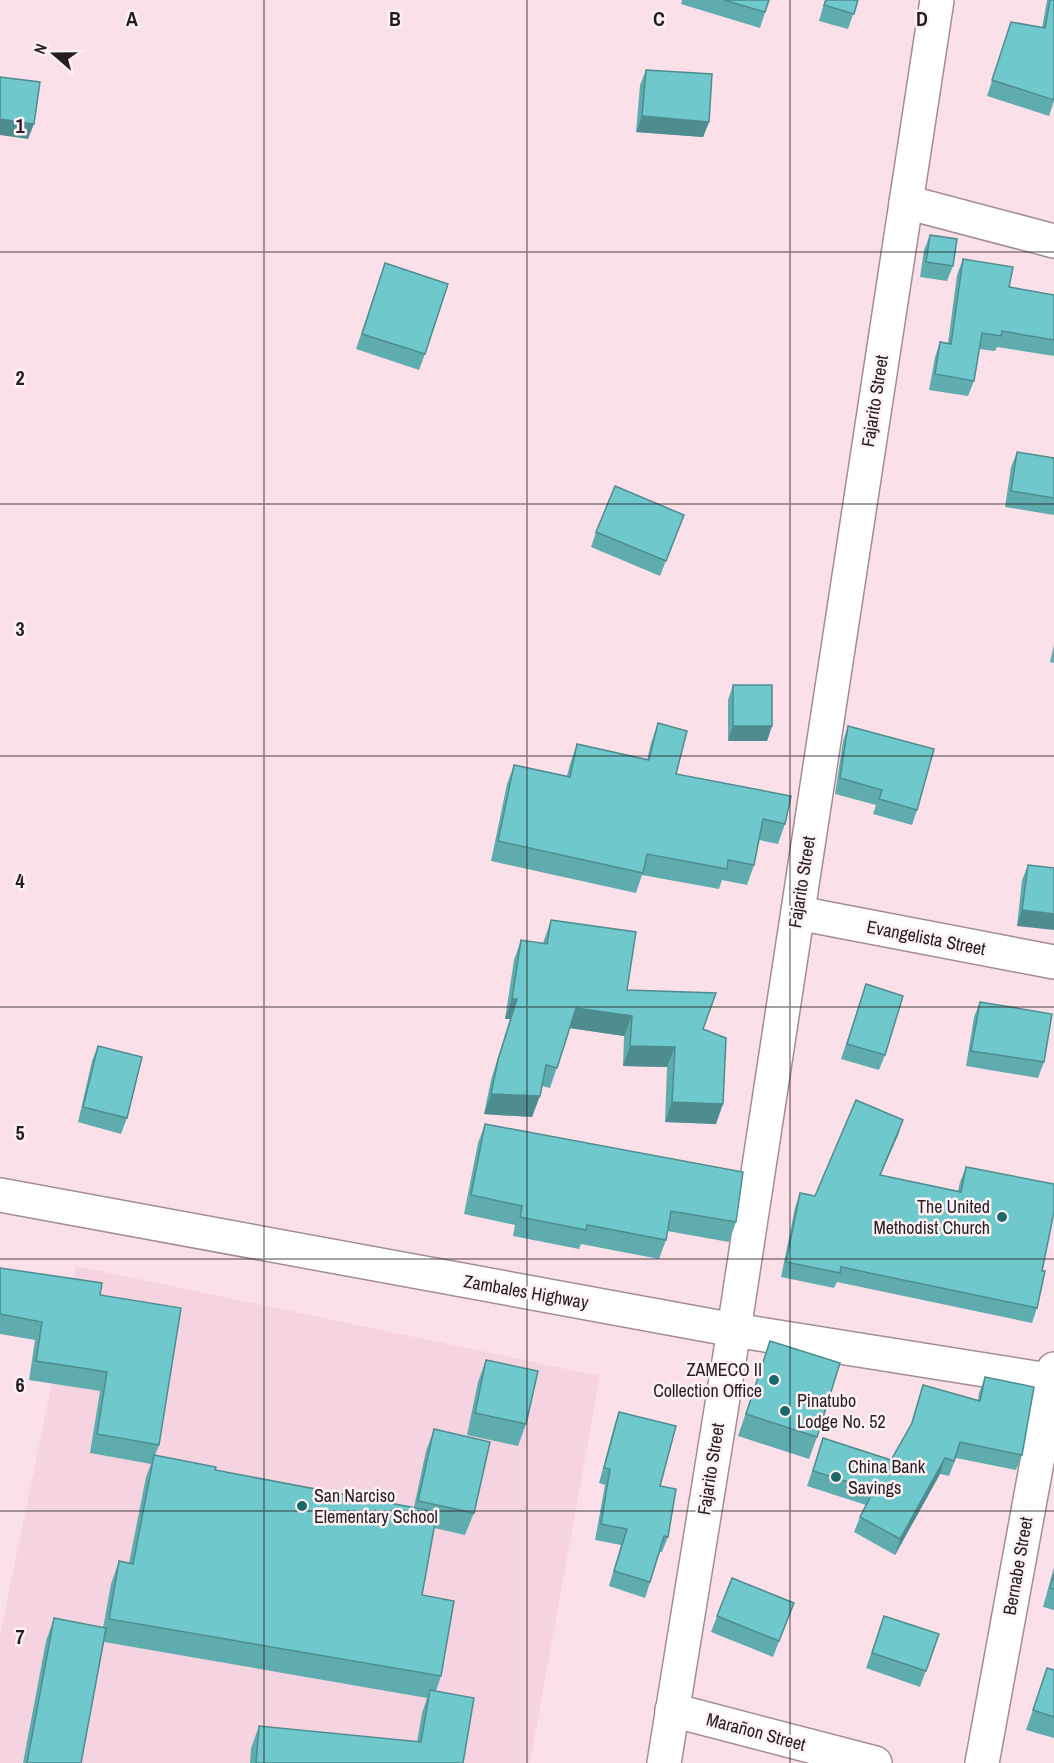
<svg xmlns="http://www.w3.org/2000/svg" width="1054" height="1763" viewBox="0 0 1054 1763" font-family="'Archivo Narrow',sans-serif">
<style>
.built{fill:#f6d3e0}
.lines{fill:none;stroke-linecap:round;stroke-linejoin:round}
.minor-casing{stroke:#a48c94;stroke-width:36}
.primary-casing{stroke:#a48c94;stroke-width:36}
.minor{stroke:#fff;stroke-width:33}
.primary{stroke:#fff;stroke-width:33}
.wall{fill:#5facaf}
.shaded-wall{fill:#4e8c8f}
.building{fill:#6fc8cc;stroke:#4e8c8f;stroke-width:1.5}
.grid{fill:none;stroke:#261d20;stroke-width:1.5;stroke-opacity:0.55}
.poi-dot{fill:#1b686b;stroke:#fdf2f6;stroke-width:2}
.labels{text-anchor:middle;stroke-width:5;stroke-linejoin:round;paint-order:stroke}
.street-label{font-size:18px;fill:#261d20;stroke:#fdf2f6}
.poi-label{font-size:18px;fill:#261d20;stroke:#fdf2f6;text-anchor:start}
.grid-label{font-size:20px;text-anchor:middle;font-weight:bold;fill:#261d20;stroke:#fdf2f6;stroke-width:5;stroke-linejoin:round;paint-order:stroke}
</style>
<rect width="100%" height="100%" fill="#fbe0e9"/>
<path class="built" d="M76,1266L600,1376L530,1763H0V1635Z"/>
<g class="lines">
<g class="minor-casing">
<g id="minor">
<path d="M906,202L1054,241"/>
<path d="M798,913L1054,962"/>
<path d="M672,1710L875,1763"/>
<path d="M664,1763L734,1330L937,0"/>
<path d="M982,1763L1054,1369"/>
</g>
</g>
<g class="primary-casing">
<path id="primary" d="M0,1195L734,1330L1054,1381"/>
</g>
<use href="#minor" class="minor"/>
<use href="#primary" class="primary"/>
</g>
<g class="wall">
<path d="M682,0H769L760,28L681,4Z"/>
<path d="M825,0H858L848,29L819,21Z"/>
<path d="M1047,0H1054V101L1049,116L987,96L1011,22L1042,28Z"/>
<path d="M646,70L709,122L703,137L636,132L640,85Z"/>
<path d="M930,235L953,266L947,281L920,277L924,250Z"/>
<path d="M963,259L1009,287L1054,295V356L997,347L995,351L979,349L974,381L968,396L929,390L935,357L940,342L948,343L957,275Z"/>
<path d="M385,263L425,354L419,370L356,349Z"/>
<path d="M1017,452L1054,458V515L1005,507L1011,467Z"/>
<path d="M684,515L660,576L591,547L596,532Z"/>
<path d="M1054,645V663L1050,662Z"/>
<path d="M733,685L772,726L767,741H728V700Z"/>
<path d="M658,723L676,774L785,824L778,844L759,840L754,865L747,885L722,880L719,889L642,875L636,893L491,861L507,784L514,765L567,776L570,764L577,744L647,760L651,743Z"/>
<path d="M848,726L917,810L912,825L873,814L876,805L835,794L843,741Z"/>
<path d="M1028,865L1054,868L1017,926L1022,880Z"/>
<path d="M551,920L627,990L703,1029L716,1124L665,1122L667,1067L623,1066L624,1036L570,1028L550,1088L542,1086L532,1117L484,1114L491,1080L510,1019H505L514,960L521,940L543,943Z"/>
<path d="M866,984L885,1055L879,1070L841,1059Z"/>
<path d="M980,1002L1044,1062L1038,1078L966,1066L974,1017Z"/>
<path d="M98,1046L127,1118L121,1134L78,1122L92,1061Z"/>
<path d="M485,1124L736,1222L729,1242L667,1231L666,1240L659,1259L581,1244L579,1249L513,1236L515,1225L464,1214L478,1143Z"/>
<path d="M898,1135L880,1175L958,1191L960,1182L966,1167L1042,1271L1037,1308L1032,1323L837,1282L834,1288L781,1277L795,1208L800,1193L815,1196Z"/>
<path d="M0,1268L100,1295L159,1445L155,1455L215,1470L414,1507L426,1451L434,1429L474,1513L465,1535L434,1528L422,1595L441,1676L436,1691L463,1763H250L251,1748L259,1726L417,1742L422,1713L427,1698L104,1642L81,1763H23L46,1641L54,1618L103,1628L111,1584L119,1561L129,1563L146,1477L151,1464L90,1453L100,1391L29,1380L35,1340L0,1334Z"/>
<path d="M770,1341L817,1437L809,1459L738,1436Z"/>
<path d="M486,1360L526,1424L518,1446L467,1435L478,1382Z"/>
<path d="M985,1377L1022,1455L1016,1470L956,1458L949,1476L940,1474L895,1555L854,1532L860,1517L866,1505L807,1486L823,1438L891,1460L910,1427L923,1385L978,1401L979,1393Z"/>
<path d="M619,1412L660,1486L668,1537L662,1552H660L645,1598L609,1586L621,1545L595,1540L605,1485L599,1483L614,1427Z"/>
<path d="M1054,1567V1610L1043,1607Z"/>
<path d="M794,1603L773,1657L711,1632L717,1616Z"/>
<path d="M884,1616L939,1634L920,1687L866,1668Z"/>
<path d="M1047,1668L1054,1670V1738L1026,1730Z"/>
</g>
<g class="shaded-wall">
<path d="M642,116L709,122L703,137L636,132Z"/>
<path d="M0,119L34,124L28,139L0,135Z"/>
<path d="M733,726H772L767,741H728Z"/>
<path d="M1022,910L1054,914V930L1017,926Z"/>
<path d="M512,999H517L510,1019H505Z"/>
<path d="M576,1008L632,1016L624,1036L569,1028Z"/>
<path d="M630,1046L675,1047L667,1067L623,1066Z"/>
<path d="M491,1094L540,1096L532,1117L484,1114Z"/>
<path d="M672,1102L723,1104L716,1124L665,1122Z"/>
<path d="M903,1120L898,1135L874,1190L880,1175Z"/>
<path d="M945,1458L940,1474L895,1555L900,1539Z"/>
</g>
<g class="building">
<path d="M724,0H769L765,12Z"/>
<path d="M826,0H858L854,14L824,5Z"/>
<path d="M1050,0H1054V100L992,80L1011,22L1045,28Z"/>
<path d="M646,70L712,74L709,122L642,116Z"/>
<path d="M0,77L40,82L34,124L0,119Z"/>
<path d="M930,235L957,239L953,266L926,262Z"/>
<path d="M963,259L1013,267L1009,287L1054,295V340L1002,331L1001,336L982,333L974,381L935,374L940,342L951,344Z"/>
<path d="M385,263L448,284L425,354L362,334Z"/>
<path d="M1017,452L1054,458V498L1011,491Z"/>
<path d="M615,486L684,515L666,561L596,532Z"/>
<rect x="733" y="685" width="39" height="41"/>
<path d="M658,723L687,731L676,774L791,796L785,824L763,819L754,865L728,860L727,869L647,854L643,873L498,841L514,765L570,777L577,744L649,760Z"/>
<path d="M848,726L934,749L917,810L879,799L882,790L840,778Z"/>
<path d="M1028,865L1054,868V914L1022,910Z"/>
<path d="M551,920L636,932L627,990L716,993L703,1029L726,1038L723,1104L672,1102L675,1047L630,1046L632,1016L576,1008L557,1068L546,1065L540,1096L491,1094L498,1060L517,999H512L521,940L547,944Z"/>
<path d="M866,984L903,996L885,1055L847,1044Z"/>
<path d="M980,1002L1052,1014L1044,1062L971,1051Z"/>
<path d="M98,1046L142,1057L127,1118L83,1107Z"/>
<path d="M856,1100L903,1120L880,1175L961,1192L966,1167L1054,1184V1212L1042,1271H1045L1037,1308L841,1267L840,1273L786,1262L800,1193L815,1196Z"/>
<path d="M485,1124L743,1172L736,1222L671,1211L666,1240L587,1225L586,1230L520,1217L522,1206L471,1195Z"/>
<path d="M0,1268L102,1283L100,1295L181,1308L159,1445L97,1434L107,1372L36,1361L42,1322L0,1314Z"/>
<path d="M770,1341L840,1363L817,1437L746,1414Z"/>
<path d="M486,1360L538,1371L526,1424L475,1413Z"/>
<path d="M985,1377L1034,1387L1022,1455L960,1442L954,1461L945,1458L900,1539L860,1517L874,1490L813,1471L823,1438L891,1460L912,1423L923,1385L980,1401Z"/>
<path d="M619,1412L676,1426L660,1486L676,1489L668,1537L664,1536L650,1582L614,1571L627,1529L601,1524L610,1469L604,1468Z"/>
<path d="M434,1429L490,1442L474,1513L418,1501Z"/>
<path d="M154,1455L216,1467L215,1470L437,1512L422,1595L454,1601L441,1676L109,1619L119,1561L133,1564Z"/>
<path d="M1054,1574V1589L1050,1588Z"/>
<path d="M732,1578L794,1603L779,1641L717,1616Z"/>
<path d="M884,1616L939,1634L926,1671L872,1653Z"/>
<path d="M54,1618L106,1628L81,1763H27Z"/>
<path d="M1047,1668L1054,1670V1717L1033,1710Z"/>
<path d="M430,1690L474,1698L463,1763H256L259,1726L421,1742Z"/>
</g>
<path class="grid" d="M264,0V1763M527,0V1763M790,0V1763M0,252H1054M0,504H1054M0,756H1054M0,1007H1054M0,1259H1054M0,1511H1054"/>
<g class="poi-dot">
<circle cx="1002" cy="1217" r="6"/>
<circle cx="774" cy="1380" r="6"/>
<circle cx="785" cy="1411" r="6"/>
<circle cx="836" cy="1477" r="6"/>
<circle cx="302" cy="1506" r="6"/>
</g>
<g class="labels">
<g class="street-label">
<text transform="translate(875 401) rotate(-81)" y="6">Fajarito Street</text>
<text transform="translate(802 882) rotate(-81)" y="6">Fajarito Street</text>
<text transform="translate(926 938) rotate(11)" y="6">Evangelista Street</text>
<text transform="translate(526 1292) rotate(10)" y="6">Zambales Highway</text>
<text transform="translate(711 1469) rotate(-81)" y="6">Fajarito Street</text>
<text transform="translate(1018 1566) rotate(-80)" y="6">Bernabe Street</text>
<text transform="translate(756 1732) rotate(15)" y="6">Marañon Street</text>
</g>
<g class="poi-label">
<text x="990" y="1213" text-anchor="end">The United<tspan x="990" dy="21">Methodist Church</tspan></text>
<text x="762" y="1376" text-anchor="end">ZAMECO II<tspan x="762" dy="21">Collection Office</tspan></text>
<text x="797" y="1407">Pinatubo<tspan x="797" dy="21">Lodge No. 52</tspan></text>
<text x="848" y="1473">China Bank<tspan x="848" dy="21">Savings</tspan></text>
<text x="314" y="1502">San Narciso<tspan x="314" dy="21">Elementary School</tspan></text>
</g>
</g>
<g class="grid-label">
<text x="132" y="26">A</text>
<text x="395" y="26">B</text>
<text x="659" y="26">C</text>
<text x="922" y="26">D</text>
<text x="20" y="133">1</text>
<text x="20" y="385">2</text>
<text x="20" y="636">3</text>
<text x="20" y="888">4</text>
<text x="20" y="1140">5</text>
<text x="20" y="1392">6</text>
<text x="20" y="1644">7</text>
</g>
<g transform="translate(54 54) rotate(290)" stroke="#fdf2f6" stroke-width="4.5" paint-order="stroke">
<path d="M0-4.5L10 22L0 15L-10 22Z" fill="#261d20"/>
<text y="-9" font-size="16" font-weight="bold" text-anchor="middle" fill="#261d20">N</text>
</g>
</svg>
